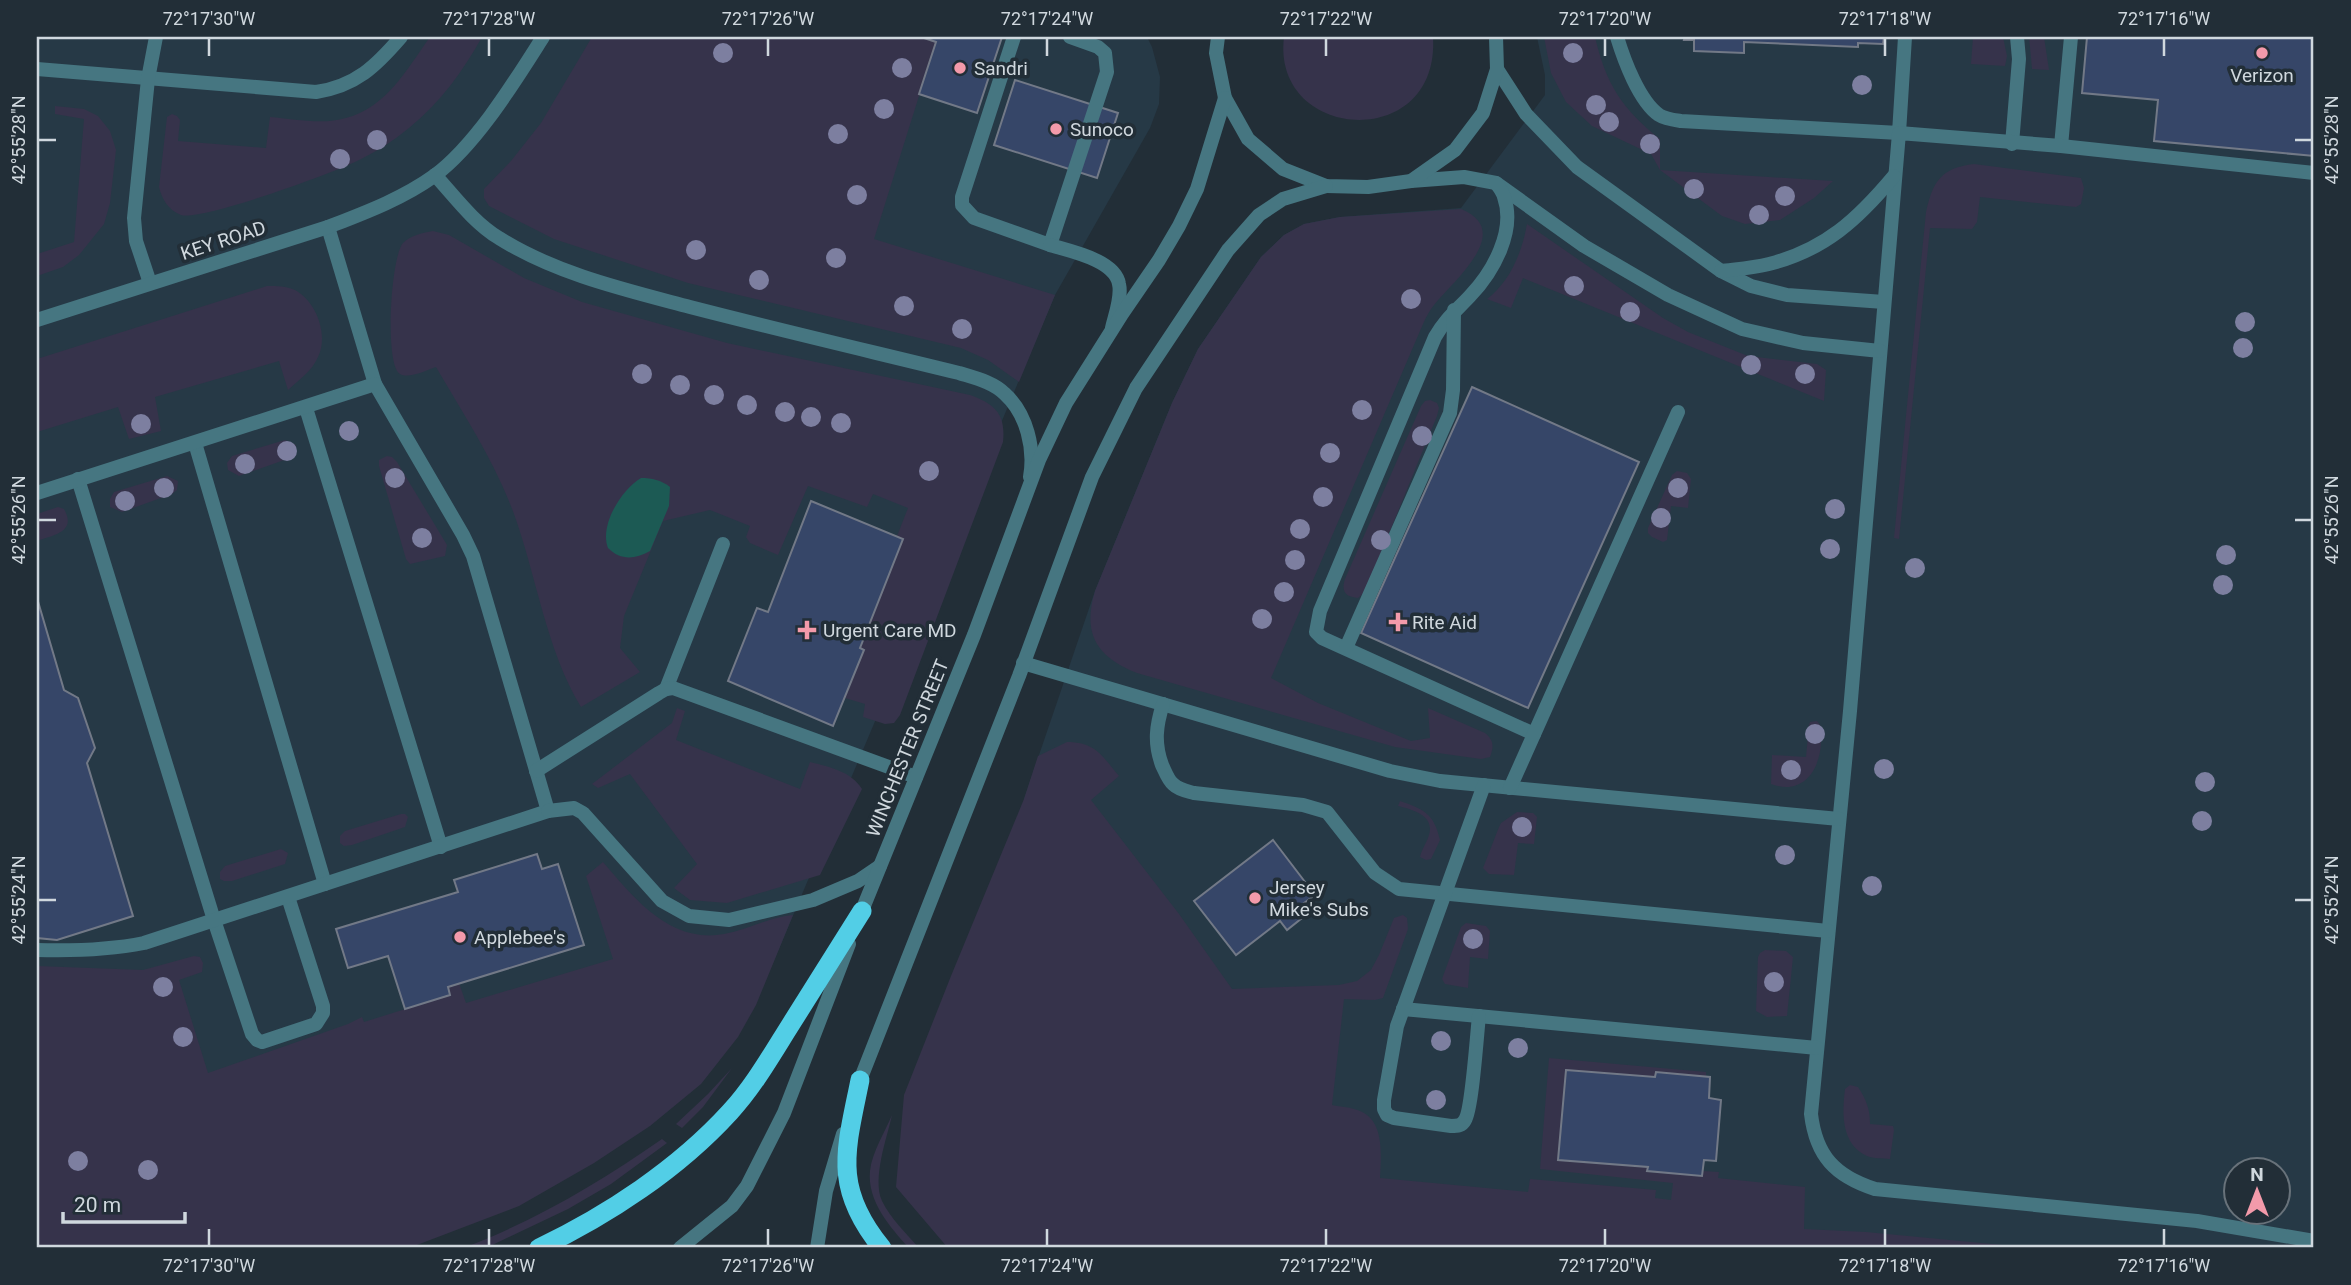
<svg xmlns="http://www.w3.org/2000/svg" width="2351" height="1285" viewBox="0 0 2351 1285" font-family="Roboto,sans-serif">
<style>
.built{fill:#263946;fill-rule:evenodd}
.green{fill:#36334b}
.water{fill:#1c5a54}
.building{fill:#364668;stroke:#727987;stroke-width:2}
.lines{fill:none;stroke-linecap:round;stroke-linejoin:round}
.service{stroke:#467681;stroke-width:14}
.minor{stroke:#467681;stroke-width:14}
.tertiary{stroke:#467681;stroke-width:14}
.trunk{stroke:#52cee6;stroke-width:19}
.tree{fill:#7d7fa0}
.ticks{fill:none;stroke:#d0d8de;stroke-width:2.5}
.poi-dot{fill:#f39aaa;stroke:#222e37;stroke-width:2.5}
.labels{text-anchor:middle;stroke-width:7;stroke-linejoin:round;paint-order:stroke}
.poi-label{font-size:19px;fill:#d0d8de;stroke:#222e37;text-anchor:start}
.street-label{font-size:19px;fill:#d0d8de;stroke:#222e37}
.neatline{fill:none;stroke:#d0d8de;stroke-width:2.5}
.ticks-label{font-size:18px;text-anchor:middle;fill:#d0d8de}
</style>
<rect width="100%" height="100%" fill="#222e37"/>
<g class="built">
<path d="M37,37H1147L1152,47L1160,77L1159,104L1150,128L1055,295L770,970L37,1185Z"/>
<path d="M1537,37H2314V1248H1349L1024,799L1095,591L1172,403L1198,349L1261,257L1284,235L1304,224L1340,217L1461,208L1545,95V75ZM2236,1170H2278V1212H2236Z"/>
</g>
<g class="green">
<path d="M430,37H482C463,71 440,103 409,128C392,142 374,153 355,162C330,174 202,221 181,215C168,210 162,199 159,187L167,117L172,114L177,116L180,120L178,141L266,148L270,117C294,119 323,125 346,118C387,107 407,69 430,37Z"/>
<path d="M592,37H921L936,42L874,239L1055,295L1019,382L988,360L961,348L688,283L554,239L489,206L484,198V189L511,161L541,123Z"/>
<path d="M1284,37H1433C1440,153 1271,142 1284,37Z"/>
<path d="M1544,37H1595C1606,84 1622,109 1660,139V170L1833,181L1814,198L1780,220L1745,224L1722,216L1660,170L1651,154L1592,126L1566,102L1551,73Z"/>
<path d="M1973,37H2003L2007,56L2005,66L1971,64Z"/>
<path d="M2029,37H2044L2049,70L2032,69Z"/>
<path d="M55,106L84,109L98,116L110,131L116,150L110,203L104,224L79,255L63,267L37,276V254L74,242L84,119L55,114Z"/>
<path d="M1974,164L2081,178L2084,188L2081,204L2076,207L1980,197L1977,222L1972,229L1930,228L1899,539L1894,538L1926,212C1933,181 1941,168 1974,164Z"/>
<path d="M1461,209C1515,231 1454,280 1434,305C1430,310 1426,317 1423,324L1271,678L1318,703L1411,741L1430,738L1428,708L1485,733C1494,740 1494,747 1490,757L1481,759L1395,747L1137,673C1097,657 1082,634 1095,591L1172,403L1198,349L1261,257L1284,235L1304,224L1340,217Z"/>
<path d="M1527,224L1663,318L1688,332L1748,356L1817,364L1826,370L1824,401L1523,278L1511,308L1487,299C1510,282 1522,252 1527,224Z"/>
<path d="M433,231L449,235L524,278L582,302L727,343L970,395C995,404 1006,414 1003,442L900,715L894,723L885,724L863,717L865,704L845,698L864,650L860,648L903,539L897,536L908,508L873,494L867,507L808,486L778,555L750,543L746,537L750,526L710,510L663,521L624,616L620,648L640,672L581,707C546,649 537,578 514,514C495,462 464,415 436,367C427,370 409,379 400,374C384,364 391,256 403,243C411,235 423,233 433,231Z"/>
<path d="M267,286C277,286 286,286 295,290C316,301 329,335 318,357C312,371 299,380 288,390L279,361L155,397L161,431L129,439L118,407L37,432V359Z"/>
<path d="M1430,400L1437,403L1439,408L1437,416L1365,592L1358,598C1345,597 1341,591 1345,579L1421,406L1425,401Z"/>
<path d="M285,440L296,445L295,453L290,458L239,476L228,470L227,463L232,456Z"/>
<path d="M387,456L392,457L397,462L447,545L445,556L410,564L406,559L379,466V460Z"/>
<path d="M1677,471L1687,473L1691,479L1688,508L1671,506L1667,540L1663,542L1652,537L1648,533V528L1672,475Z"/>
<path d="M167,476L178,481L177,490L172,494L122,512L110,507V499L114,492Z"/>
<path d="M58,507L64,509C77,532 54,535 37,541V514Z"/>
<path d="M677,708L685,711L676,740L800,789L810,762C829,767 851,771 862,789L820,875L727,903L690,900L674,888L697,864L630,774L598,788L592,784L672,723Z"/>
<path d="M1817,721C1823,727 1822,733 1821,742C1820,770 1803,796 1771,784L1772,755L1806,757L1809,725L1810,722Z"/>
<path d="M1067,742C1096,742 1102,756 1119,776L1091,800L1179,914L1232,989L1339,985L1357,981L1371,970L1379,955L1394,918L1403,915L1407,918L1408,929L1383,998L1375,1000L1344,999L1332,1105C1341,1107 1351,1107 1360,1111C1385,1121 1381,1156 1380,1178L1528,1192L1530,1179L1656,1190L1655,1198L1671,1200L1673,1183L1540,1169L1549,1058L1706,1072V1076L1656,1072L1655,1077L1566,1070L1558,1160L1648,1167V1172L1702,1176L1703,1171L1719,1172L1718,1178L1805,1187L1804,1229L1866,1232L2034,1248H948L896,1187L904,1095L951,976L1024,799L1038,756Z"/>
<path d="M1400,801C1423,809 1434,813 1440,840L1431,859L1426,860L1420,857C1422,848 1430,838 1430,829C1430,813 1409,809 1398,806Z"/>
<path d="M1517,812L1533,813L1537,817L1534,844L1518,843L1514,875L1489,874L1483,868L1499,827L1501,823Z"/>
<path d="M401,814H405L408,817L405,827L352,845L344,846L340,843V836L345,831Z"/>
<path d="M281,849L288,853L285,864L232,881H224L220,879V872L225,866Z"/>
<path d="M603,862C634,898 670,944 724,934C747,930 769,917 793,915L756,1005L738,1037L701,1084L650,1126L594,1163L519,1206L409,1248H37V966L143,970L194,956L200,957L203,963L202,972L179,980L208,1073L348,1024L362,1017L364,1022L450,995L448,987L459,983L466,1003L613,959L586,876Z"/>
<path d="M1466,923L1486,926L1490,931L1488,959L1470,957L1468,988L1445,984L1442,979L1461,927Z"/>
<path d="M1765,950L1786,951L1793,957L1787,1016L1767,1017L1756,1011L1758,957L1760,953Z"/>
<path d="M732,1068L703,1107L682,1128L676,1124L708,1094Z"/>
<path d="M1850,1085L1858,1087C1866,1099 1870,1109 1870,1124L1893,1126L1894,1130L1890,1159C1883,1158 1874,1159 1867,1156C1841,1144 1842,1114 1845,1089Z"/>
<path d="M892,1115C887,1138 872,1178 882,1201C890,1218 907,1234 919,1248H909C890,1227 867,1201 870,1171C872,1152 885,1132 892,1115Z"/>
<path d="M662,1139L667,1143L611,1184L568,1209L486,1248H463C535,1221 599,1183 662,1139Z"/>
</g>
<path class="water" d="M641,478C652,478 661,480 670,487L669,506L650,551C635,559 621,561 608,548C599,525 622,489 641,478Z"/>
<g class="building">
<path d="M921,37H1002L977,113L919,94L936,42Z"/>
<path d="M1685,37H1884L1883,44L1858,43V47L1744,42V53L1694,51V40H1684Z"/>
<path d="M2087,37H2314V156L2154,141L2158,100L2082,93Z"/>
<path d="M1015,80L1118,113L1097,178L994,145Z"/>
<path d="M1472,387L1639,462L1528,708L1361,633Z"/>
<path d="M811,501L903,539L860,648L864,650L833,726L728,681L757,608L768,612Z"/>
<path d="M37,598L64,690L78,698L95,748L87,763L133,916L57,940L37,938Z"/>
<path d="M1273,840L1315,895L1300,906L1307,914L1287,930L1280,921L1236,955L1194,901Z"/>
<path d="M537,854L542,869L558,864L584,945L448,987L450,995L405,1009L388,956L348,968L336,929L458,892L454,880Z"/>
<path d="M1566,1070L1655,1077L1656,1072L1710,1077L1709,1098L1721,1100L1716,1161L1704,1160L1702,1176L1647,1171L1648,1167L1558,1160Z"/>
</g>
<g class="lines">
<g class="service">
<path d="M1014,37L962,197V205L974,218L1050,245L1107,72L1105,53L1098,47L1070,37"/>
<path d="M1617,37C1624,60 1639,101 1659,115C1665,119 1674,120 1681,121L1899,133L1905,37"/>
<path d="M37,69L316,92C356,86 376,66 401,37"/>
<path d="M1497,69L1526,114L1577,167L1721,271L1751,286L1787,295L1884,302"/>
<path d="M2012,144L2019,59L2017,37"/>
<path d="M2061,146L2071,37"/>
<path d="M2314,173L2061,146L1899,133L1850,711L1811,1114C1816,1156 1835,1176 1875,1189L2197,1221L2314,1241"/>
<path d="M1411,181L1464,177L1496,183L1584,246L1668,295L1742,329L1803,343L1880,351"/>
<path d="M1496,183C1499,187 1503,192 1504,197C1516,231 1493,272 1470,296C1456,311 1446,318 1435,337L1320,611L1316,632L1322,638L1534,734"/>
<path d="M328,227L375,384"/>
<path d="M1050,245C1070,251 1115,260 1119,284C1122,297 1115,315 1112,328"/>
<path d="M1721,271C1737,269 1753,268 1769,264C1825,250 1858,219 1894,176"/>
<path d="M150,283L136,241L134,218L148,79L156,37"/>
<path d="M306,408L441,847"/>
<path d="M195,443L325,884"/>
<path d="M78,479L214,920L252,1034L257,1040L262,1042L316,1024L323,1013V1006L288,897"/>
<path d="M37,493L375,384L463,535L473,556L548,811L144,943C109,950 73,951 37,950"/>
<path d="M1346,648L1450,413L1453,390L1454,310"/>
<path d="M1023,663L1390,771L1440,781L1839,819"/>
<path d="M666,689L723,544"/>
<path d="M1163,704C1156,726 1154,743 1162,765C1165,771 1168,780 1173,784C1179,790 1187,791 1194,793L1303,805L1327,812L1375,873L1399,889L1828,931"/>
<path d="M536,771L659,693L666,689L673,688L916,777"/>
<path d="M1510,788L1678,412"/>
<path d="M548,811L574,808L583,813L662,901L689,916L729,920L813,900L858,881L880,866"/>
<path d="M1403,1009L1817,1048"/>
<path d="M1479,1016C1477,1033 1472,1110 1465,1120C1462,1126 1457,1126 1451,1126L1394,1118L1387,1115L1384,1109V1100L1397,1026L1484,785"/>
</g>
<g class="minor">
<path d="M435,175C455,197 474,223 499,238C556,274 626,290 690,307C779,330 869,351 959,373C975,378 993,382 1005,394C1027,414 1035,449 1030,477"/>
<path d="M37,320L328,227C364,213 402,199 434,176C476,145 515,81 543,37"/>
</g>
<g class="tertiary">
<path d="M1218,37L1216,53L1225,98L1248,139L1283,169L1326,186L1368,187L1411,181L1455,150L1483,113L1497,69L1496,37"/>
<path d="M859,918L974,635L1039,460L1066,403L1122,314L1159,260L1179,226L1197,189L1225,98"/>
<path d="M857,1088L1019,676L1092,477L1136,388L1228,250L1259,215L1283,199L1326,186"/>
<path d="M680,1248L732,1206L747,1186L784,1113L849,944"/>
<path d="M817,1248L826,1191L843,1134"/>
</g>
<g class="trunk">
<path d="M860,1080C846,1150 832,1187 882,1248"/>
<path d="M539,1248C608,1215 678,1169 730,1112C754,1086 772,1054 791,1024C814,987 838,949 862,911"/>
</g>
</g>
<g class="tree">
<circle cx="723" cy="53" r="10"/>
<circle cx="1573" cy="53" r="10"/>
<circle cx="902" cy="68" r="10"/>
<circle cx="1862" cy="85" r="10"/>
<circle cx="1596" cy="105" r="10"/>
<circle cx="884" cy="109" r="10"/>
<circle cx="1609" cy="122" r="10"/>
<circle cx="838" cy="134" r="10"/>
<circle cx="377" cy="140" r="10"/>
<circle cx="1650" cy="144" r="10"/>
<circle cx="340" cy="159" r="10"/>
<circle cx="1694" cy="189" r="10"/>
<circle cx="857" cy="195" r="10"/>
<circle cx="1785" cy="196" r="10"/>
<circle cx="1759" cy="215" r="10"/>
<circle cx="696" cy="250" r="10"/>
<circle cx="836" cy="258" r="10"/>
<circle cx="759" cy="280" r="10"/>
<circle cx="1574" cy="286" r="10"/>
<circle cx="1411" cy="299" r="10"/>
<circle cx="904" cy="306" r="10"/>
<circle cx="1630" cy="312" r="10"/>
<circle cx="2245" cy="322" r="10"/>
<circle cx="962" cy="329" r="10"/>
<circle cx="2243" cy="348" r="10"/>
<circle cx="1751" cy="365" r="10"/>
<circle cx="642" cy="374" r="10"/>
<circle cx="1805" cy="374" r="10"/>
<circle cx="680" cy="385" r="10"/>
<circle cx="714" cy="395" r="10"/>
<circle cx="747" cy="405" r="10"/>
<circle cx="1362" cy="410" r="10"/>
<circle cx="785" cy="412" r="10"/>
<circle cx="811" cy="417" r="10"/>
<circle cx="841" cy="423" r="10"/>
<circle cx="141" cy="424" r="10"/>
<circle cx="349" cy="431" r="10"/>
<circle cx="1422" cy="436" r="10"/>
<circle cx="287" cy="451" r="10"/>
<circle cx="1330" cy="453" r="10"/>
<circle cx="245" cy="464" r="10"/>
<circle cx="929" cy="471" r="10"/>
<circle cx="395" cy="478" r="10"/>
<circle cx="164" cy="488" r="10"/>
<circle cx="1678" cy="488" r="10"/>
<circle cx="1323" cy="497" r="10"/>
<circle cx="125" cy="501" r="10"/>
<circle cx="1835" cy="509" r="10"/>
<circle cx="1661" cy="518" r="10"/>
<circle cx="1300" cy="529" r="10"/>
<circle cx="422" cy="538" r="10"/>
<circle cx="1381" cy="540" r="10"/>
<circle cx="1830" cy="549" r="10"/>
<circle cx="2226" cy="555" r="10"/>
<circle cx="1295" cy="560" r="10"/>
<circle cx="1915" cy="568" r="10"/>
<circle cx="2223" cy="585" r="10"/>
<circle cx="1284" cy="592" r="10"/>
<circle cx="1262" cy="619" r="10"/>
<circle cx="1815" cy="734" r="10"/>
<circle cx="1884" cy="769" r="10"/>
<circle cx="1791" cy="770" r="10"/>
<circle cx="2205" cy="782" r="10"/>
<circle cx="2202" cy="821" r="10"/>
<circle cx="1522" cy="827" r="10"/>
<circle cx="1785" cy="855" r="10"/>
<circle cx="1872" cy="886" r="10"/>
<circle cx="1473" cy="939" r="10"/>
<circle cx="1774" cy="982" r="10"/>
<circle cx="163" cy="987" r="10"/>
<circle cx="183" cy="1037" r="10"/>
<circle cx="1441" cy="1041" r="10"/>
<circle cx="1518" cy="1048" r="10"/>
<circle cx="1436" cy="1100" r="10"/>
<circle cx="78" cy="1161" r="10"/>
<circle cx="148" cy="1170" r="10"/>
</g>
<path class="ticks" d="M209,38V56M489,38V56M768,38V56M1047,38V56M1326,38V56M1605,38V56M1885,38V56M2164,38V56M38,140H56M2295,140H2312M38,520H56M2295,520H2312M38,900H56M2295,900H2312M209,1229V1246M489,1229V1246M768,1229V1246M1047,1229V1246M1326,1229V1246M1605,1229V1246M1885,1229V1246M2164,1229V1246"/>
<g class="poi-dot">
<circle cx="2262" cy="53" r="7"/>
<circle cx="960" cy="68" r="7"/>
<circle cx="1056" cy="129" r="7"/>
<path d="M1394.5 611.5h7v7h7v7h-7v7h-7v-7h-7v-7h7z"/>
<path d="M803.5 619.5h7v7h7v7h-7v7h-7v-7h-7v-7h7z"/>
<circle cx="1255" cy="898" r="7"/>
<circle cx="460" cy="937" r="7"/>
</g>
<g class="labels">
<g class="poi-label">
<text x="974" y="75">Sandri</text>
<text x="2262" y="82" text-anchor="middle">Verizon</text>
<text x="1070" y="136">Sunoco</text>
<text x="1412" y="629">Rite Aid</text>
<text x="823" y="637">Urgent Care MD</text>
<text x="1269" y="894">Jersey<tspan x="1269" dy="22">Mike's Subs</tspan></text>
<text x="474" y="944">Applebee's</text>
</g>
<g class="street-label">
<text transform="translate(223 240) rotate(-18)" y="7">KEY ROAD</text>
<text transform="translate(907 748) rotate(-68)" y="7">WINCHESTER STREET</text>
</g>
</g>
<rect width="2351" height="1285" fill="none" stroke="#222e37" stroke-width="77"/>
<g transform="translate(2257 1191)"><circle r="33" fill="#222e37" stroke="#68727a" stroke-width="2"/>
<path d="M0-5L12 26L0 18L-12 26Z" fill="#f39aaa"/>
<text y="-10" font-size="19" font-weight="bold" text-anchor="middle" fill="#d0d8de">N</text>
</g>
<path d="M63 1212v10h122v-10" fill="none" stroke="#d0d8de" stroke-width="3.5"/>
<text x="74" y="1212" font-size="21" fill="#d0d8de" stroke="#222e37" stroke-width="5" paint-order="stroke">20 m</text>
<rect x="38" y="38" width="2274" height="1208" class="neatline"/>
<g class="ticks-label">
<text x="209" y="25">72°17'30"W</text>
<text x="489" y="25">72°17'28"W</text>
<text x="768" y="25">72°17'26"W</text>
<text x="1047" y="25">72°17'24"W</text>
<text x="1326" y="25">72°17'22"W</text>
<text x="1605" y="25">72°17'20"W</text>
<text x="1885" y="25">72°17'18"W</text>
<text x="2164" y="25">72°17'16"W</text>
<text transform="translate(19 140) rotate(-90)" y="6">42°55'28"N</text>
<text transform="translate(2332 140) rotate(-90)" y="6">42°55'28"N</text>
<text transform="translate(19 520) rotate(-90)" y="6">42°55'26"N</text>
<text transform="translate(2332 520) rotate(-90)" y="6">42°55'26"N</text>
<text transform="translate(19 900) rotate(-90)" y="6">42°55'24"N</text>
<text transform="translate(2332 900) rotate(-90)" y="6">42°55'24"N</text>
<text x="209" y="1272">72°17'30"W</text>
<text x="489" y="1272">72°17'28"W</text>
<text x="768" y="1272">72°17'26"W</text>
<text x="1047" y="1272">72°17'24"W</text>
<text x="1326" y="1272">72°17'22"W</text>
<text x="1605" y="1272">72°17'20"W</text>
<text x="1885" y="1272">72°17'18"W</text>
<text x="2164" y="1272">72°17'16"W</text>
</g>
</svg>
